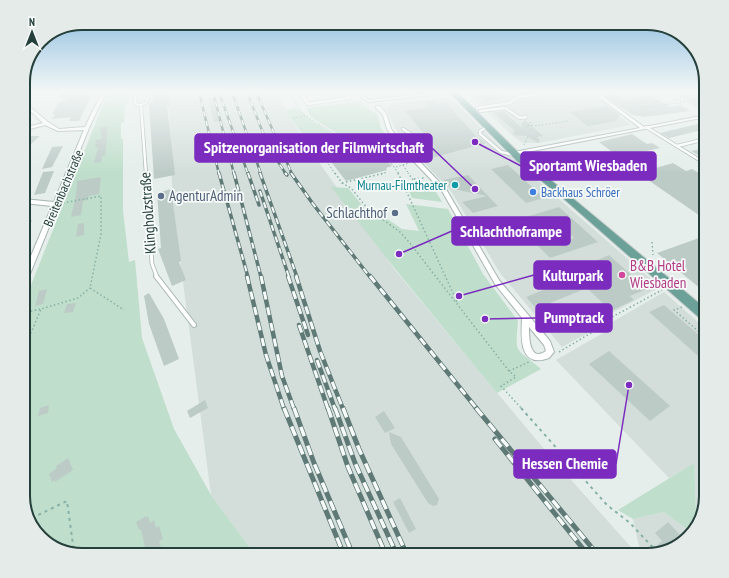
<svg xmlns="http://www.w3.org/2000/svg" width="729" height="578" viewBox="0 0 729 578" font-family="'PT Sans Narrow',sans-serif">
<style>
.built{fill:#d3deda}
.green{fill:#bfdecb}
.building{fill:#bdcbc7;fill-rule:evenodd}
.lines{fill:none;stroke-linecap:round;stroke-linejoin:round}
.lane-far2-casing{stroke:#a8b6b3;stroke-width:4}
.lane-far1-casing{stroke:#a8b6b3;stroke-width:4.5}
.lane-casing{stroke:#a8b6b3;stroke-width:6}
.street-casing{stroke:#a8b6b3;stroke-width:2}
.primary-casing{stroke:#c2c9c8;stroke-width:2}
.path-far2{stroke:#87b0a7;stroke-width:1;stroke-dasharray:1.5 2;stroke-linecap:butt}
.path-far1{stroke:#87b0a7;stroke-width:1.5;stroke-dasharray:1.5 2.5;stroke-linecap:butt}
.path{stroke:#87b0a7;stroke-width:2;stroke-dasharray:3 4;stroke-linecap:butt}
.lane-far2{stroke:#fff;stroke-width:2.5}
.lane-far1{stroke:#fff;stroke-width:3}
.lane{stroke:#fff;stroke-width:4}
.street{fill:#fff;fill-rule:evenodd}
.primary{fill:#6ba199;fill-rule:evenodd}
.rail-far3-casing{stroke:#5f7a76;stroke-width:2.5}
.rail-far2-casing{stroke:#5f7a76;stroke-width:3.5}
.rail-far1-casing{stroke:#5f7a76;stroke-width:4.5}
.rail-casing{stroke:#5f7a76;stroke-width:5}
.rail-far3{stroke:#f6faf8;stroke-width:1.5;stroke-dasharray:5;stroke-linecap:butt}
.rail-far2{stroke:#f6faf8;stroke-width:2;stroke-dasharray:6;stroke-linecap:butt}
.rail-far1{stroke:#f6faf8;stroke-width:3;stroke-dasharray:8;stroke-linecap:butt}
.rail{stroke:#f6faf8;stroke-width:3.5;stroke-dasharray:10;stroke-linecap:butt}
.culture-dot{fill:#0f9aa8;stroke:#f6faf8;stroke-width:1.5}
.shop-dot{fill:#3f7fe0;stroke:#f6faf8;stroke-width:1.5}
.service-dot{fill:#5c6f8a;stroke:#f6faf8;stroke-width:1.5}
.hotel-dot{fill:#d1479c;stroke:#f6faf8;stroke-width:1.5}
.labels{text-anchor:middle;stroke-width:3.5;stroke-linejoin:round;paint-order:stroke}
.far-culture-label{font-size:13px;fill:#0d838f;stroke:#f6faf8;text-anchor:end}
.far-street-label{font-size:13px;fill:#253f3b;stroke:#f6faf8}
.far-shop-label{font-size:13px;fill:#366cbe;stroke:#f6faf8;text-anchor:start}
.service-label{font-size:15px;fill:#4e5e75;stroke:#f6faf8;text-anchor:start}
.street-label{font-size:15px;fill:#253f3b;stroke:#f6faf8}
.hotel-label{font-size:15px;fill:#b23c85;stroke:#f6faf8;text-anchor:start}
.rim{fill:none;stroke:#253f3b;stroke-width:2}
.leader{fill:none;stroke:#7b2cbf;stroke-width:1.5}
.callout-dot{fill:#7b2cbf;stroke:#f6faf8;stroke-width:1.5}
.callout{fill:#7b2cbf;stroke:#7b2cbf;stroke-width:1.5}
.callout-label{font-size:16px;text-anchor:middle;font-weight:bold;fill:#fff}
</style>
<rect width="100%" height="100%" fill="#e5eeeb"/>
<g class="built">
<path d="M168,92H275L309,148L395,270L549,455L638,555H255L211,495L173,206Z"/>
<path d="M363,92H427L385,97H375Z"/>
<path d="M469,92H589L631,125L539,143H523L515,138L486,111Z"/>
<path d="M443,97L454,101L504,151L660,287L593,323L588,333L562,347L500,273L451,191L406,144L395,128L386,108L391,104Z"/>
<path d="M664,292L706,329V496L699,514L696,511L694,463L669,478L556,360L603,333L600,329Z"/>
<path d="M664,512L692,533V535L673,549L641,555L633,519Z"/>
</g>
<g class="green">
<path d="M108,92H129L128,105H125L124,122L121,123V139H123V211L129,262L135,260L142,338L174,429L211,495L255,555H82L43,541L23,500V305Z"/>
<path d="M362,101V105L377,114L381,128L397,152L361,148L360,146L356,145L311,117L306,108Z"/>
<path d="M297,108L312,121L340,138L342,150L317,157L286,110Z"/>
<path d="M331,187L348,188L366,210L371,208L402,229L419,231L406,204L448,209L483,274L518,321C515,356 515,347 541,369L497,393L396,270Z"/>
<path d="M408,189L436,192L442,202L412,198Z"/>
<path d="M694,463L696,511L699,514L692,533L664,512L633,519L618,510Z"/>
</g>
<g class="building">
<path d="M79,92H93L79,121H69L71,117L52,119L55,114H52L59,102L69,99L60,98V94Z"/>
<path d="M152,92H169L170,106H167L175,175L154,179L149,104L153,101Z"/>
<path d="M476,92H497L504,98L485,101Z"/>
<path d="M603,92H614L623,99L651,95L670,107L680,105L690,111L644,117L633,115L621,107V108L604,95Z"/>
<path d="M674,92H697L706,98V107L699,108Z"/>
<path d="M214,97L221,121L214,122L208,99Z"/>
<path d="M435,100L438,103L445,102L477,137L486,143L428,159L420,151L435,147L405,111L430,107L425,101Z"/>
<path d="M605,104L620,115L616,121L588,126L569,112L605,106Z"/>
<path d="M503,111L521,127H523L521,125L525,120L543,136L537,137L540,140L538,143L526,136L514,135L513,132H516L494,113Z"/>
<path d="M706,122V129L669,138L660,133Z"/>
<path d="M100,127H108L105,156H102L101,162L94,163L98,147L95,148L96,140L102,139Z"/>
<path d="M632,134L647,144L652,143L660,148L619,157L599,142Z"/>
<path d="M23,136H40L31,144H23Z"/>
<path d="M321,136L336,157L356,152L359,155L377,151L392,166L386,168L387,170L346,181L325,154L317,156L306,139Z"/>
<path d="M63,146L52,167L42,169L52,147Z"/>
<path d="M706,148V156L701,157L691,151Z"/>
<path d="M673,163L686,171L692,169L706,177V220L638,173Z"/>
<path d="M508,165L544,198L526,203L491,169Z"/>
<path d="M54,171L45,193L34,195L43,172Z"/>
<path d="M468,175L489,197L498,206L473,213L462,202L487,196L458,190L449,186L443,180Z"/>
<path d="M101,177L99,194L89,196L87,200L83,201L81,215L71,217L76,195L77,181Z"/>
<path d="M171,189L181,261L179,262L186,280L172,286L158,249L161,248L157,193Z"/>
<path d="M559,207L598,242L550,258L522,230L498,237L490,228ZM555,221L574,238L553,244L535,227Z"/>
<path d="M32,220L23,240V221Z"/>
<path d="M84,223V235L76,237L78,224Z"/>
<path d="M699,238L706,243V293L657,253Z"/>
<path d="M609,255L647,289L630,296L634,300L611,311L587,288L550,303L573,327L559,333L526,297L575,277L570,272Z"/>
<path d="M47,289L43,304L35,306L39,291Z"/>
<path d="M149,293L164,319L179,359L164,366L149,324L144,296Z"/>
<path d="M76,303L73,312L64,313L67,304Z"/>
<path d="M664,305L706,341V363L649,312Z"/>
<path d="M609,351L670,406L650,421L589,364Z"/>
<path d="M205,400L208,408L190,418L187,411Z"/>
<path d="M49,405L48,413L38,416L40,408Z"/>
<path d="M384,411L395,428L385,433L375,417Z"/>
<path d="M389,432L401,437L439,499L437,505L433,506L428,503L391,444Z"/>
<path d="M68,458L73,470L55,482V480L52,482L49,474L57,468L56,466Z"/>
<path d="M400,498L416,529L409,533L393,502Z"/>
<path d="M146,516V518L148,516L150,523L154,520L156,528L159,526L163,539L159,541L163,555H141L140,550L145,547L141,529L139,530L136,522Z"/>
<path d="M668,522L685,540L673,549L662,552L657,545L662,541L655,533Z"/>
</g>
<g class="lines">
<g class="lane-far2-casing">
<g id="lane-far2">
<path d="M136,92L135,102L137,105H141"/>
<path d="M299,92L308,104L349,98L341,92"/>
<path d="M374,92H398"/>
<path d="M141,105L146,174"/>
<path d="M141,105L147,102L148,92"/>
<path d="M477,108L510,103L518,97L547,93"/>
<path d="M480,111L505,108L520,118L526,117"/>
<path d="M487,127L480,131V134L501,152L515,155"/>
<path d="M646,127L706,164"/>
<path d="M403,129L422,142L420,146L406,150"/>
<path d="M677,146L706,139"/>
</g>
</g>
<g class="lane-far1-casing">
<path id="lane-far1" d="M146,173L152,264L157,277"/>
</g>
<g class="lane-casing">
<path id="lane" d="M156,276L194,325"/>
</g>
<g class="street-casing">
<g id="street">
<path d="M102,92H106L89,128L26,284L23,287V275L52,206L23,203V199L54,202L84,130L58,131L45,125L23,131V128L43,123L23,104V101L48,122L59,129L85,127Z"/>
<path d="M354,92H359L369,100L441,92H461L368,102Z"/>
<path d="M592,92H597L644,127L706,115V117L512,155L511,154L514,152L640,128Z"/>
<path d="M376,106H380L387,115L391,129L401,142L446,189L499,280L550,341L554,352L549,358C519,369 521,338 522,318L495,284L442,191L397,144L387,129L383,115L376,108ZM529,327L544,345L546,351C529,363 529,336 529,327Z"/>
</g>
</g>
<g class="primary-casing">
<path id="primary" d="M449,92H457L523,157L706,309V321L702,320L564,199L517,161Z"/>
</g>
<g class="path-far2">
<path d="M287,92L304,115L335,134L346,151"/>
<path d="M619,92L641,108L686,102"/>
<path d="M671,92L702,111"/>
<path d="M700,92L706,96"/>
<path d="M660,93L683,102"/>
<path d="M619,98L663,92"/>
<path d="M686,101L706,98"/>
<path d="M293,118L306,116"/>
<path d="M530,122L533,124"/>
<path d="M528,125L535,126L569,121"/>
<path d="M526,127L528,124"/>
<path d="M524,145L528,136"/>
<path d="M383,152L399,174"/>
<path d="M403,165L409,174"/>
<path d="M396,167L409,163"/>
<path d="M335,174L324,157L357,149L402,155"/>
<path d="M381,174L387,172"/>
</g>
<g class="path-far1">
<path d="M335,173L342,183L351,188L367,208L400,232L409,242L509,371L516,377L501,386L522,409"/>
<path d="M398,173L458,304"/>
<path d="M414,179L424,178"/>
<path d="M342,183L385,173"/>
<path d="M406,188L418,186L408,173"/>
<path d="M63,203L101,196V234L90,288L124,310"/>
<path d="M652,242L653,255"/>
<path d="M682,307L674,310L706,338"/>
<path d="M23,313L41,309"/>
<path d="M23,352L41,309L78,298L90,288"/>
<path d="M559,352L591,333L601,323L662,290"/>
<path d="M509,371L529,362"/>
</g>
<g class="path">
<path d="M521,408L607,505L630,523L658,553"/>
<path d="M555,452L560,454"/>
<path d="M32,518L67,501L74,552"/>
</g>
<use href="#lane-far2" class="lane-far2"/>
<use href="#lane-far1" class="lane-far1"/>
<use href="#lane" class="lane"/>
<use href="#street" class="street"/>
<use href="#primary" class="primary"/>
<g class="rail-far3-casing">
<g id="rail-far3">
<path d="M199,92L219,174"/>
<path d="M213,92L234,174"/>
<path d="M219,92L248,174"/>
<path d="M232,92L261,174"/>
<path d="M247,92L269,148L286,174"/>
<path d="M256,92L292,174"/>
</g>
</g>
<g class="rail-far2-casing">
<g id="rail-far2">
<path d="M219,173L248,277"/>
<path d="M234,173L261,277"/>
<path d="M248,173L259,205"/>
<path d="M260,173L297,277"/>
<path d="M285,173L287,175"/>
<path d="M291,173L313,204L370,277"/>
<path d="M260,191L289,277"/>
</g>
</g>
<g class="rail-far1-casing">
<g id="rail-far1">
<path d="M247,276L266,355L284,409"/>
<path d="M261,276L282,376L294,409"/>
<path d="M288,276L308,335"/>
<path d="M296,276L320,351L343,409"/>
<path d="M370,276L477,409"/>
<path d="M299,325L328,409"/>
<path d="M317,360L335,409"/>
</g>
</g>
<g class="rail-casing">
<g id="rail">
<path d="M284,408L344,555"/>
<path d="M294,408L314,463L353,555"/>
<path d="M328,408L348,467L386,555"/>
<path d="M335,408L355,463L397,555"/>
<path d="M343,408L359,449L407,555"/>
<path d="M476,408L598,555"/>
<path d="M495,439L588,555"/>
</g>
</g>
<use href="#rail-far3" class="rail-far3"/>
<use href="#rail-far2" class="rail-far2"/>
<use href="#rail-far1" class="rail-far1"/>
<use href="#rail" class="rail"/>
</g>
<linearGradient id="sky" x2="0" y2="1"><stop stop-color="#85b9de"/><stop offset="0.53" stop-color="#f3f7f6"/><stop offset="1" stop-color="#f3f7f6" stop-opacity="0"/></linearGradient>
<rect width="729" height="173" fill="url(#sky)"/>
<circle class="culture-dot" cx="455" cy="185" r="4"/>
<circle class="shop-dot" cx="533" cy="192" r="4"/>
<g class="service-dot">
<circle cx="161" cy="196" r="4"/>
<circle cx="395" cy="213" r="4"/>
</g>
<circle class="hotel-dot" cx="622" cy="275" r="4"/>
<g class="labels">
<g class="far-culture-label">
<text x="447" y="190">Murnau-Filmtheater</text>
</g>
<g class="far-street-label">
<text transform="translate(63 188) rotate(-67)" y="5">Breitenbachstraße</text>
</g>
<g class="far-shop-label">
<text x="541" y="197">Backhaus Schröer</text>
</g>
<g class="service-label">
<text x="169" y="201">AgenturAdmin</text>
<text x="387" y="218" text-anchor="end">Schlachthof</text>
</g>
<g class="street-label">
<text transform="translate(148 213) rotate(-94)" y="5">Klingholzstraße</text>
</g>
<g class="hotel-label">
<text x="630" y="271">B&amp;B Hotel<tspan x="630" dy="17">Wiesbaden</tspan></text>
</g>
</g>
<path d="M0 0H729V578H0ZM82 30H647A52 52 0 0 1 699 82V496A52 52 0 0 1 647 548H82A52 52 0 0 1 30 496V82A52 52 0 0 1 82 30Z" fill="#e5ebe9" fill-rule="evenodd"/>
<path class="rim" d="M82 30H647A52 52 0 0 1 699 82V496A52 52 0 0 1 647 548H82A52 52 0 0 1 30 496V82A52 52 0 0 1 82 30Z"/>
<path class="leader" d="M475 189L432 148M475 142L521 166M399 254L452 231M459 296L534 275M485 319L536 318M629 385L616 464"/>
<g class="callout-dot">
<circle cx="475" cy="189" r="4"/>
<circle cx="475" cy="142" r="4"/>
<circle cx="399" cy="254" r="4"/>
<circle cx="459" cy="296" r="4"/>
<circle cx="485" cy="319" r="4"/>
<circle cx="629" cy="385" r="4"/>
</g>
<g class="callout">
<rect x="195" y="134" width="237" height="28" rx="4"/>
<rect x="521" y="152" width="135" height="28" rx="4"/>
<rect x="452" y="217" width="118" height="28" rx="4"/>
<rect x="534" y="261" width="77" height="28" rx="4"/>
<rect x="536" y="304" width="76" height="28" rx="4"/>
<rect x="514" y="450" width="102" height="28" rx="4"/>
</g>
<g class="callout-label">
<text x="314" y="153">Spitzenorganisation der Filmwirtschaft</text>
<text x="588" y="171">Sportamt Wiesbaden</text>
<text x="511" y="237">Schlachthoframpe</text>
<text x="573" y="281">Kulturpark</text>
<text x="574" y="323">Pumptrack</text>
<text x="565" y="469">Hessen Chemie</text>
</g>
<g transform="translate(32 32)" stroke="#f6faf8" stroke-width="3" paint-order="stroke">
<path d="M0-3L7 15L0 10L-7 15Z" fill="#253f3b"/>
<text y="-6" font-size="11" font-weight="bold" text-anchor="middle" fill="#253f3b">N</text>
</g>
</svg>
